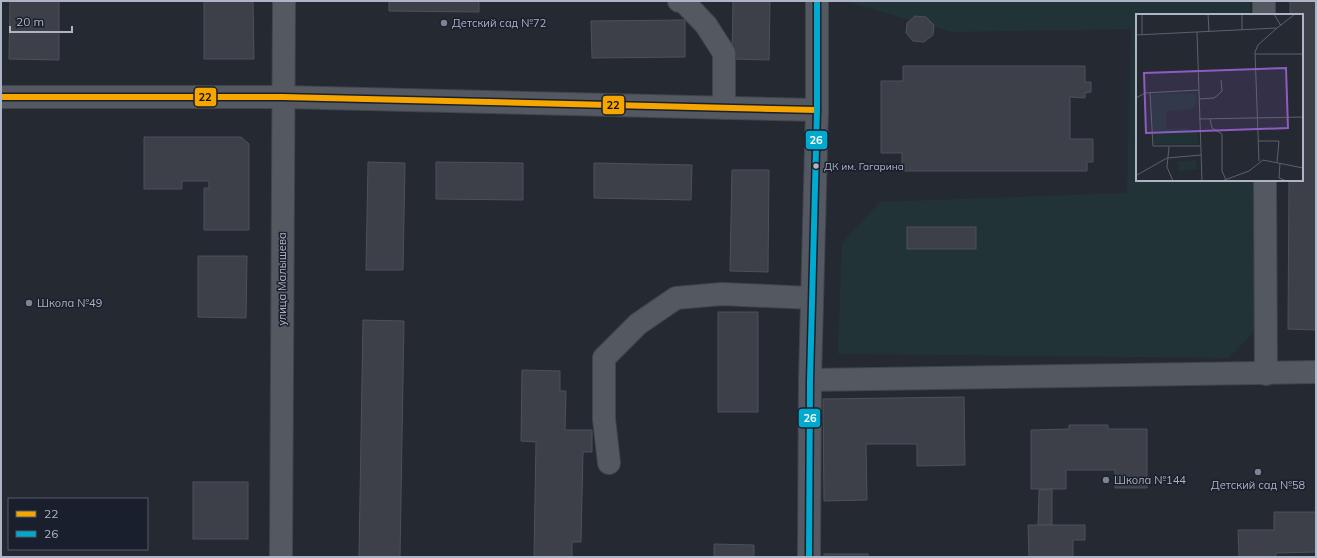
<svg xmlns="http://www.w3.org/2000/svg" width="1317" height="558" viewBox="0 0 1317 558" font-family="Mulish,sans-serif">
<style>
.green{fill:#223337}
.building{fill:#3d4049;stroke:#4c515a}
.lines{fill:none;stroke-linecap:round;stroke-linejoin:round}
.minor-casing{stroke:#41444b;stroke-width:24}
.minor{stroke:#545860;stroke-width:22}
.bus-1-casing{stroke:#191f2c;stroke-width:9}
.bus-2-casing{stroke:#191f2c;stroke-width:9}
.bus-1{stroke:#f7a600;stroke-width:6}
.bus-2{stroke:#00a9ce;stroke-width:6}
.poi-dot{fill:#7d8392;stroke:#191f2c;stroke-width:1.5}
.bus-dot{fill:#adb4c5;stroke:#191f2c;stroke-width:1.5}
.labels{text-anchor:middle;stroke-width:3;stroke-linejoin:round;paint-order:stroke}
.bus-label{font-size:10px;fill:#adb4c5;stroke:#191f2c;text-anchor:start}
.poi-label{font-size:11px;fill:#adb4c5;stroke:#191f2c;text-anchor:start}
.street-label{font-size:11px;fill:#adb4c5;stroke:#191f2c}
.inset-road{fill:none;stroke:#5b616d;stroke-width:1}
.view{fill:#8c5cc1;fill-opacity:0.15;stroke:#8c5cc1;stroke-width:2}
.inset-edge{fill:none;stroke:#adb4c5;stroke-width:2}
.line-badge{stroke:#191f2c;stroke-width:1.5}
.badge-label{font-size:11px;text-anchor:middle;font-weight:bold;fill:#fff}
.pale-badge-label{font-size:11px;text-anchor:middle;font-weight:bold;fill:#111}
</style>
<rect width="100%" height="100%" fill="#252932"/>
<path class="green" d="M844,1H1250V15H1137V180H1253L1255,331L1229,358L838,354L842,243L880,202L1127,193L1131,29L952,32Z"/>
<g class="building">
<path d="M10,1H59V60L9,59Z"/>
<path d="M204,1H253L254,59H204Z"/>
<path d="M389,1H479V12L389,11Z"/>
<path d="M733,1H770L769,60L732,59Z"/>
<path d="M1290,1H1316V330L1288,329L1289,180H1302V15H1290Z"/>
<path d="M915,16L926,17L934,25L933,35L924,42L913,41L906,33L907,23Z"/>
<path d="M685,20V57L592,58L591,21Z"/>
<path d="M903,66H1085V82H1091V92L1085,93V98L1070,97V139H1093V162H1087V171H902V153H881V81H903Z"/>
<path d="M144,137H241L249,144V230H204V188H209V181H182V189H144Z"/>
<path d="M368,162L405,163L403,270H366Z"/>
<path d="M436,162L523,163V200L436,199Z"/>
<path d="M594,163L692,165L691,200L594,198Z"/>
<path d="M732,170H769L768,272L730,271Z"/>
<rect x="907" y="227" width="69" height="22"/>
<path d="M198,256H247L246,318L198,317Z"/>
<rect x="718" y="312" width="40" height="100"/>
<path d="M363,320L404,321L400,557H359Z"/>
<path d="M522,370L560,371V391H566L565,430H592V452H583L581,542H572V557H534L536,442L521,441Z"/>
<path d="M964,397L965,465L917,466V444H866L867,500L824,501L823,399Z"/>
<path d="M1069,425H1108V429H1147V488H1115V470H1066V489H1031V430L1069,429Z"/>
<rect x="193" y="482" width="55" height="57"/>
<path d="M1052,489V525H1038L1039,490Z"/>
<path d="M1274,512H1316V552L1276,553V557H1239L1238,530H1274Z"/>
<path d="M1028,525H1085V540H1073V557H1029Z"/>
<path d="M714,544L754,545V557H714Z"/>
<rect x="824" y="554" width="44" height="3"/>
</g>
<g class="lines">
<g class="minor-casing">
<g id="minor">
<path d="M679,1L684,2L706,25L724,53V108"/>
<path d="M1264,1V15"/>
<path d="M1,97H283L817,110"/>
<path d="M1265,180L1266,374"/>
<path d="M810,380L1316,372"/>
<path d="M609,463L604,419V358L638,324L676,298L722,294L812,298"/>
<path d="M281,557L284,1"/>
<path d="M809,557L810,380L817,110V1"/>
</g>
</g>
<use href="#minor" class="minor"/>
<g class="bus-1-casing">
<path id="bus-1" d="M1,97H283L817,110"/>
</g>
<g class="bus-2-casing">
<path id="bus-2" d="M809,557L810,380L817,110V1"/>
</g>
<use href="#bus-1" class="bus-1"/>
<use href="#bus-2" class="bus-2"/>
</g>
<g class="poi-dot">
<circle cx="444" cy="23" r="4"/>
<circle cx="29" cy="303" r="4"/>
<circle cx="1258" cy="472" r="4"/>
<circle cx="1106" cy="480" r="4"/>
</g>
<circle class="bus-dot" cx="816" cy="166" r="3.5"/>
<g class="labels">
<g class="bus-label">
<text x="824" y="170">ДК им. Гагарина</text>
</g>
<g class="poi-label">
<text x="452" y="27">Детский сад №72</text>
<text x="37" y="307">Школа №49</text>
<text x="1114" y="484">Школа №144</text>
<text x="1258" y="489" text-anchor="middle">Детский сад №58</text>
</g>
<g class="street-label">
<text transform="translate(282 279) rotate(-90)" y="4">улица Малышева</text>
</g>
</g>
<g transform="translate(1136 14)">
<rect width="167" height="167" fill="#252932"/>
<path d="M60,79V91L56,95L30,97V115L49,114L61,117L62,130H18L15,83L18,80ZM60,146L61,155L43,157L42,148Z" fill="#223337"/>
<path class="inset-road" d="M6,0V21M72,0L73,18M106,0V16M138,0L145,12M61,18L66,167M0,21L141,14L159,0M119,40H167M14,78L17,132H64M0,84L9,79L63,76M63,85L78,84L82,81L86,77L85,66M63,105L167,103M74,105L76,114L86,120V157L90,166M122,127H143L141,148M33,133L31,153L37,167M123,147L119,38L122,31L141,14M144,149L143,164L151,167M1,161L31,144L65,141M86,167L113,157L127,146L167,154"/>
<path class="view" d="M150,54L152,114L10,119L8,59Z"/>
<rect width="167" height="167" class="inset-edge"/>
</g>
<g class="line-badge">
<rect x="194" y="87" width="23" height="20" rx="4" fill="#f7a600"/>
<rect x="602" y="95" width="23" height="20" rx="4" fill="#f7a600"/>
<rect x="805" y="130" width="23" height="20" rx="4" fill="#00a9ce"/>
<rect x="798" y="408" width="23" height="20" rx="4" fill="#00a9ce"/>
</g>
<g class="badge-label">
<text x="816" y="144">26</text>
<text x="810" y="422">26</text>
</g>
<g class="pale-badge-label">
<text x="205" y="101">22</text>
<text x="613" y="109">22</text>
</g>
<rect width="1317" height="558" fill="none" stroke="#adb4c5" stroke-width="4"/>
<rect x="8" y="498" width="140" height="52" fill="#191f2c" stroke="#545b69"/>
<rect x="16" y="511" width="20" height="6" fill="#f7a600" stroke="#545b69"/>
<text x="44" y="518" font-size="12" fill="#adb4c5">22</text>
<rect x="16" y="531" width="20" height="6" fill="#00a9ce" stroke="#545b69"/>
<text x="44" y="538" font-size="12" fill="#adb4c5">26</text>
<path d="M10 26v6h62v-6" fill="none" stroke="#adb4c5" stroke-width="2"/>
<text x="16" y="26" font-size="12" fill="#adb4c5" stroke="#191f2c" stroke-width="3" paint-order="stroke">20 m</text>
</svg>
